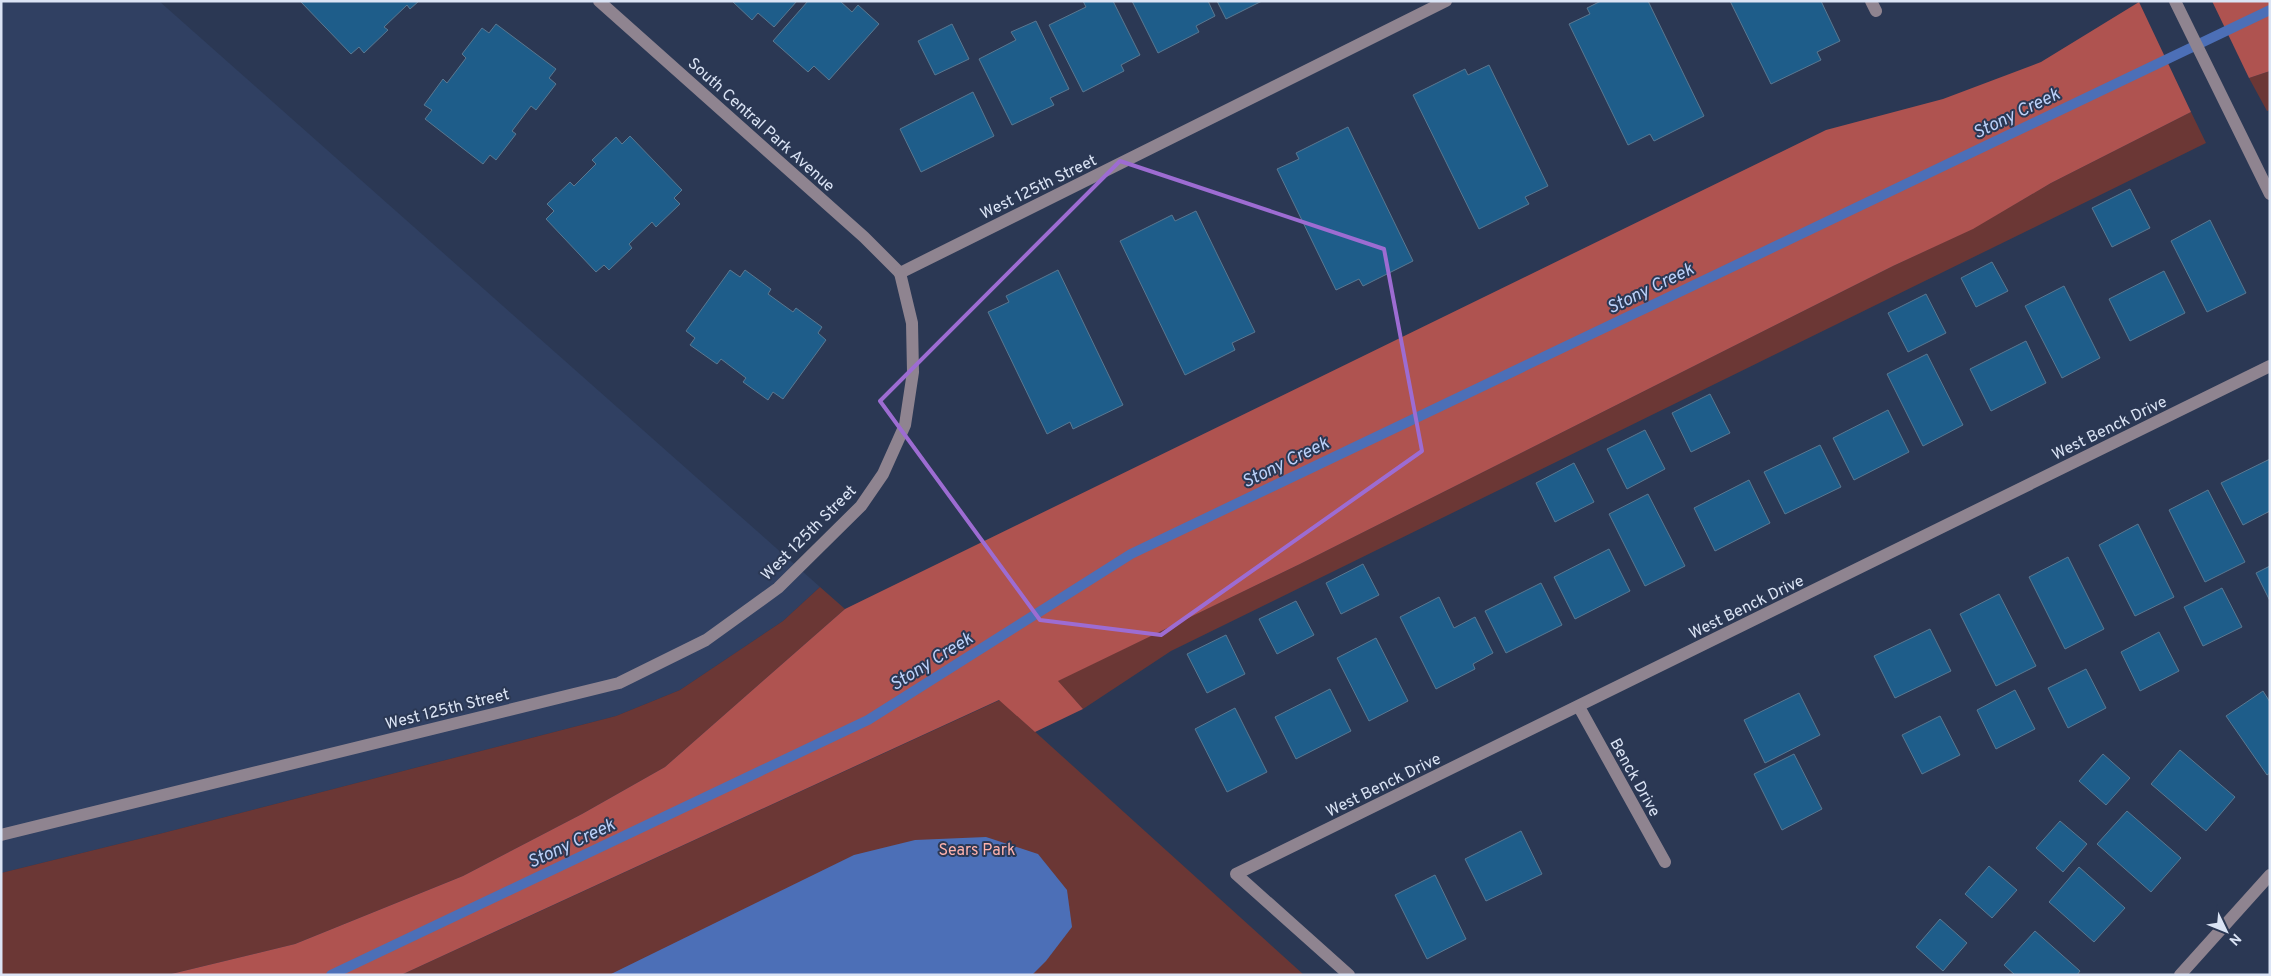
<svg xmlns="http://www.w3.org/2000/svg" width="2271" height="976" viewBox="0 0 2271 976" font-family="Overpass,sans-serif">
<style>
.built{fill:#304062}
.green{fill:#6b3735}
.forest{fill:#af5350}
.water{fill:#4c6fb7}
.lines{fill:none;stroke-linecap:round;stroke-linejoin:round}
.stream{stroke:#4c6fb7;stroke-width:10}
.building{fill:#1e5d8a;stroke:#5a7891}
.minor{stroke:#8f8490;stroke-width:12}
.marked{fill:none;stroke:#9d6cd2;stroke-width:4;stroke-linejoin:round}
.labels{text-anchor:middle;stroke-width:4;stroke-linejoin:round;paint-order:stroke}
.street-label{font-size:16px;fill:#dbe4f5;stroke:#2b3854}
.park-label{font-size:16px;fill:#ffb3ad;stroke:#2b3854}
.water-label{font-size:18px;font-style:italic;fill:#bcd1f9;stroke:#2b3854}
</style>
<rect width="100%" height="100%" fill="#2b3854"/>
<path class="built" d="M1,1H159L820,587L783,621L680,690L616,716L163,833L1,873Z"/>
<g class="green">
<path d="M2270,71V110L2267,111L2249,78Z"/>
<path d="M2191,112L2206,143L1171,651L1083,709L1057,681L1300,564L1893,266L1972,229L2051,183Z"/>
<path d="M820,587L845,609L665,767L582,814L463,876L295,944L167,975H1V873L163,833L616,716L680,690L783,621Z"/>
<path d="M1000,700L1304,975H401Z"/>
</g>
<g class="forest">
<path d="M2212,1H2270V71L2249,78Z"/>
<path d="M2139,2L2191,112L2051,183L1973,229L1893,266L1300,564L1058,681L1083,709L1035,732L999,700L401,975H167L295,944L463,876L582,814L665,767L845,609L1826,130L1943,99L2041,62Z"/>
</g>
<path class="water" d="M986,837L1038,854L1067,890L1072,927L1046,961L1032,975H609L854,855L915,840Z"/>
<g class="lines">
<path class="stream" d="M331,975L868,720L1131,554L2270,10"/>
</g>
<g class="building">
<path d="M300,1H419L410,9L407,5L384,27L388,30L364,53L359,47L351,54Z"/>
<path d="M732,1H797L774,27L758,13L752,20Z"/>
<path d="M808,1H840L852,12L858,5L879,24L829,80L814,66L808,72L773,41Z"/>
<path d="M1083,1H1113L1140,55L1121,65L1124,71L1083,92L1049,25L1086,7Z"/>
<path d="M1132,1H1208L1215,16L1196,26L1199,32L1158,53Z"/>
<path d="M1217,1H1262L1226,19Z"/>
<path d="M1601,1H1648L1704,116L1654,141L1650,134L1628,145L1569,24L1590,14L1587,8Z"/>
<path d="M1730,1H1821L1840,41L1817,52L1821,60L1771,84Z"/>
<path d="M1036,21L1069,89L1050,98L1054,105L1012,125L979,59L1016,40L1011,32Z"/>
<path d="M496,24L556,69L549,78L556,84L536,110L531,106L512,131L516,134L496,160L490,155L483,164L425,119L432,110L424,105L443,79L447,83L466,58L462,54L482,28L489,33Z"/>
<path d="M952,24L969,59L935,75L918,41Z"/>
<path d="M1489,65L1548,186L1525,197L1529,204L1479,229L1413,95L1465,69L1468,75Z"/>
<path d="M973,92L994,136L921,172L900,129Z"/>
<path d="M1348,127L1413,261L1363,286L1359,279L1336,290L1277,169L1299,159L1296,153Z"/>
<path d="M630,136L682,190L674,198L680,204L656,227L652,222L629,244L632,248L609,270L604,265L596,272L546,219L554,211L547,204L570,182L574,186L596,164L592,160L616,137L622,144Z"/>
<path d="M2130,189L2150,228L2112,247L2092,208Z"/>
<path d="M1196,211L1255,332L1232,343L1235,350L1185,375L1120,241L1172,215L1175,221Z"/>
<path d="M2210,220L2246,293L2207,312L2171,241Z"/>
<path d="M1992,262L2008,291L1976,307L1961,278Z"/>
<path d="M730,270L740,277L745,270L771,289L768,294L793,312L796,308L822,327L818,333L826,340L783,399L773,392L768,400L743,382L746,378L721,359L717,364L690,345L695,338L686,331Z"/>
<path d="M1058,270L1123,405L1073,429L1070,422L1047,434L988,312L1009,302L1006,296Z"/>
<path d="M2164,271L2185,313L2130,341L2109,299Z"/>
<path d="M2064,286L2100,358L2062,378L2025,306Z"/>
<path d="M1926,294L1946,333L1908,352L1888,313Z"/>
<path d="M2026,341L2046,383L1991,411L1970,369Z"/>
<path d="M1927,354L1963,425L1923,446L1887,374Z"/>
<path d="M1710,394L1730,433L1691,452L1672,413Z"/>
<path d="M1888,410L1909,452L1854,480L1833,438Z"/>
<path d="M1645,430L1665,469L1627,489L1607,449Z"/>
<path d="M1820,445L1841,487L1785,514L1764,472Z"/>
<path d="M2270,459V511L2243,525L2221,483Z"/>
<path d="M1574,463L1594,502L1555,522L1536,483Z"/>
<path d="M1749,480L1770,523L1715,551L1694,508Z"/>
<path d="M2208,490L2245,562L2205,582L2169,510Z"/>
<path d="M1648,494L1685,566L1645,586L1609,514Z"/>
<path d="M2138,524L2174,597L2135,616L2099,545Z"/>
<path d="M1609,549L1630,591L1575,619L1554,577Z"/>
<path d="M2068,557L2104,629L2065,649L2029,577Z"/>
<path d="M1363,564L1379,595L1341,614L1326,583Z"/>
<path d="M2270,566V601L2256,573Z"/>
<path d="M1541,583L1562,625L1506,653L1485,611Z"/>
<path d="M2222,588L2242,627L2203,646L2184,607Z"/>
<path d="M1999,594L2036,666L1996,686L1960,614Z"/>
<path d="M1439,597L1454,628L1475,617L1493,653L1473,664L1475,669L1436,689L1400,617Z"/>
<path d="M1296,601L1314,635L1277,654L1259,619Z"/>
<path d="M1930,629L1951,671L1895,698L1874,656Z"/>
<path d="M2159,632L2179,671L2140,691L2121,652Z"/>
<path d="M1226,635L1245,674L1207,693L1187,654Z"/>
<path d="M1376,638L1408,701L1369,721L1337,658Z"/>
<path d="M2086,669L2106,708L2068,728L2048,688Z"/>
<path d="M1330,689L1351,731L1296,759L1275,717Z"/>
<path d="M2015,690L2035,729L1996,749L1977,710Z"/>
<path d="M2263,691L2270,702V773L2267,775L2226,716Z"/>
<path d="M1799,693L1820,735L1765,763L1744,720Z"/>
<path d="M1235,708L1267,772L1227,792L1195,729Z"/>
<path d="M1940,716L1960,755L1922,774L1902,735Z"/>
<path d="M2180,750L2235,797L2206,831L2151,784Z"/>
<path d="M1794,754L1822,809L1782,830L1754,774Z"/>
<path d="M2103,754L2130,778L2106,805L2079,781Z"/>
<path d="M2127,811L2181,858L2151,892L2097,844Z"/>
<path d="M2060,821L2087,844L2063,872L2036,848Z"/>
<path d="M1521,831L1542,874L1486,901L1465,859Z"/>
<path d="M1989,866L2017,890L1992,918L1965,894Z"/>
<path d="M2079,867L2125,908L2094,942L2049,902Z"/>
<path d="M1435,875L1466,939L1427,959L1395,895Z"/>
<path d="M1940,919L1967,943L1943,971L1916,947Z"/>
<path d="M2035,931L2080,971L2077,975H2015L2004,965Z"/>
</g>
<g class="lines">
<g class="minor">
<path d="M599,1L864,237L900,273"/>
<path d="M1871,1L1876,11"/>
<path d="M2175,1L2270,194"/>
<path d="M900,273L1446,1"/>
<path d="M1579,707L1665,862"/>
<path d="M1,835L619,683L706,640L778,588L861,506L883,474L905,425L913,372L912,323L900,273"/>
<path d="M1349,975L1236,874L2270,366"/>
<path d="M2180,975L2270,875"/>
</g>
</g>
<path class="marked" d="M1120,161L1384,249L1422,451L1161,635L1040,620L880,401Z"/>
<g class="labels">
<g class="street-label">
<text transform="translate(762 124) rotate(42)" y="6">South Central Park Avenue</text>
<text transform="translate(1038 186) rotate(-26)" y="6">West 125th Street</text>
<text transform="translate(2109 427) rotate(-26)" y="6">West Benck Drive</text>
<text transform="translate(808 532) rotate(-45)" y="6">West 125th Street</text>
<text transform="translate(1746 606) rotate(-26)" y="6">West Benck Drive</text>
<text transform="translate(447 708) rotate(-14)" y="6">West 125th Street</text>
<text transform="translate(1636 777) rotate(61)" y="6">Benck Drive</text>
<text transform="translate(1383 784) rotate(-26)" y="6">West Benck Drive</text>
</g>
<g class="park-label">
<text x="977" y="855">Sears Park</text>
</g>
<g class="water-label">
<text transform="translate(2016 113) rotate(-26)" y="6">Stony Creek</text>
<text transform="translate(1650 288) rotate(-26)" y="6">Stony Creek</text>
<text transform="translate(1285 462) rotate(-26)" y="6">Stony Creek</text>
<text transform="translate(931 661) rotate(-32)" y="6">Stony Creek</text>
<text transform="translate(571 843) rotate(-25)" y="6">Stony Creek</text>
</g>
</g>
<rect width="2271" height="976" fill="none" stroke="#dbe4f5" stroke-width="5"/>
<g transform="translate(2226 931) rotate(133)" stroke="#2b3854" stroke-width="4" paint-order="stroke">
<path d="M0-4L9 19L0 12L-9 19Z" fill="#dbe4f5"/>
<text y="-8" font-size="14" font-weight="bold" text-anchor="middle" fill="#dbe4f5">N</text>
</g>
</svg>
